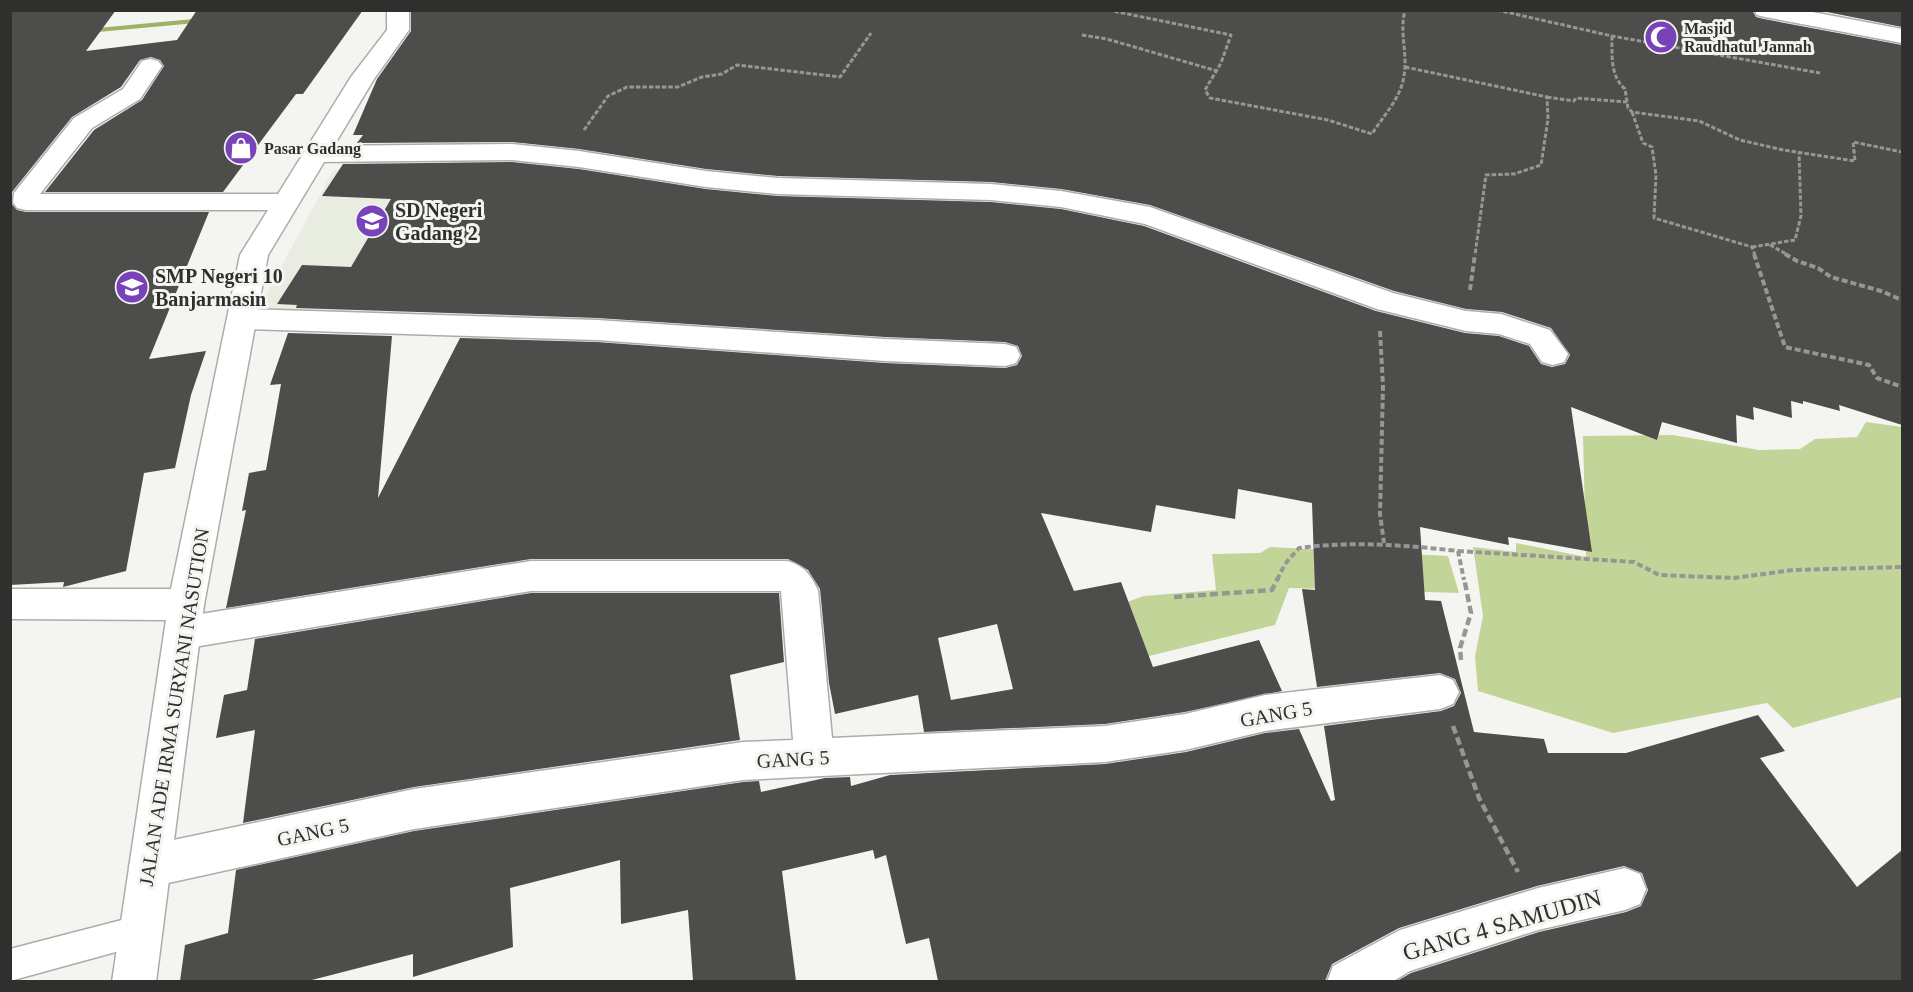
<svg xmlns="http://www.w3.org/2000/svg" width="1913" height="992" viewBox="0 0 1913 992" font-family="'Times New Roman',serif">
<style>
.built{fill:#e9ece1}
.green{fill:#c3d499}
.lines{fill:none;stroke-linecap:round;stroke-linejoin:round}
.stream{fill:#9eb265;fill-rule:evenodd}
.building{fill:#4d4e4b;fill-rule:evenodd}
.lane-casing{stroke:#acadaa;stroke-width:3}
.street-casing{stroke:#acadaa;stroke-width:3}
.secondary-casing{stroke:#acadaa;stroke-width:3}
.path-far2{stroke:#969794;stroke-width:3;stroke-dasharray:4.5 2;stroke-linecap:butt}
.path-far1{stroke:#969794;stroke-width:4;stroke-dasharray:6 3;stroke-linecap:butt}
.path{stroke:#969794;stroke-width:4.5;stroke-dasharray:8 4;stroke-linecap:butt}
.lane{fill:#fff;fill-rule:evenodd}
.street{fill:#fff;fill-rule:evenodd}
.secondary{fill:#fff;fill-rule:evenodd}
.labels{text-anchor:middle;stroke-width:6;stroke-linejoin:round;paint-order:stroke}
.far-poi-label{font-size:16px;font-weight:bold;fill:#2f2f2e;stroke:#f4f5f1;text-anchor:start}
.poi-label{font-size:20px;font-weight:bold;fill:#2f2f2e;stroke:#f4f5f1;text-anchor:start}
.street-label{font-size:20px;fill:#2f2f2e;stroke:#f4f5f1}
.near-street-label{font-size:24px;fill:#2f2f2e;stroke:#f4f5f1}
</style>
<rect width="100%" height="100%" fill="#f4f5f1"/>
<path class="built" d="M334,169L458,170L437,274L414,319L255,315Z"/>
<g class="green">
<path d="M1866,422L1902,427V697L1793,728L1767,703L1613,733L1478,691L1475,656L1483,616L1473,547L1516,552V543L1586,557L1583,436L1673,435L1759,450L1800,449L1815,439L1857,437Z"/>
<path d="M1270,547L1448,556L1459,593L1289,588L1275,625L1145,657L1127,602L1144,596L1216,590L1212,554L1260,553Z"/>
</g>
<g class="lines">
<path class="stream" d="M204,18H207V22L87,33L83,31L87,29Z"/>
</g>
<g class="building">
<path d="M10,10H116L86,51L177,40L197,10H363L303,94H296L223,192H45L94,130L142,100L164,66L160,60L151,57L140,60L121,87L72,117L12,192L11,203L17,210L26,212H209L149,359L206,351L191,395L175,468L144,473L126,571L63,587L64,582L10,585Z"/>
<path d="M411,10H1752L1756,17L1764,19L1902,45V425L1839,405L1840,411L1803,401V404L1791,401L1792,418L1753,407L1754,420L1736,415L1737,443L1662,422L1657,440L1571,407L1592,552L1508,537L1509,545L1420,527L1425,600L1441,601L1474,732L1544,739L1548,753H1626L1758,715L1785,751L1760,758L1857,887L1902,850V981H1397L1411,973L1539,932L1626,912L1641,906L1648,890L1642,873L1624,866L1537,886L1399,928L1332,964L1325,981H938L929,938L906,944L886,855L875,859L873,850L782,871L796,981H693L688,910L621,924L620,860L510,888L513,947L413,977V954L308,981H180L185,945L228,933L236,870L414,831L743,782L759,781L761,792L825,778L850,777L851,786L890,775L1105,764L1186,752L1265,733L1299,729L1331,801L1335,800L1324,726L1441,711L1454,706L1461,693L1455,679L1440,673L1317,687L1302,589L1315,590L1312,503L1238,489L1235,519L1156,505L1151,532L1041,513L1074,591L1121,582L1153,667L1259,640L1282,691L1185,712L1105,724L924,732L918,695L835,714L829,683L820,589L808,570L788,559H531L226,608L246,510L242,511L249,473L266,470L281,384L270,385L288,333L392,336L378,498L460,338L597,342L885,363L1005,368L1017,365L1022,356L1018,346L1005,342L885,337L597,318L296,308L297,305L277,304L302,265L351,267L391,199L322,196L343,164L512,162L579,169L706,189L778,196L991,202L1061,209L1144,226L1376,311L1465,333L1499,336L1529,346L1541,364L1552,367L1565,364L1570,355L1551,328L1502,312L1466,309L1394,291L1150,205L1061,189L991,182L778,176L706,169L579,149L512,142L357,143L363,135H353L377,79L411,31ZM997,624L1013,689L951,700L938,638Z"/>
<path d="M1817,10H1902V27Z"/>
<path d="M531,593H779L784,662L730,675L740,740L414,787L243,823L255,730L216,738L224,695L247,690L255,639Z"/>
</g>
<g class="lines">
<g class="lane-casing">
<path id="lane" d="M141,915L152,920L157,931L152,942L10,981V949Z"/>
</g>
<g class="street-casing">
<g id="street">
<path d="M1754,10H1802L1902,29V43L1765,17L1757,15Z"/>
<path d="M150,59L158,61L162,66L140,99L92,128L40,194H286L295,196L299,202L295,208L286,210H26L17,208L13,202L14,193L74,118L123,89L142,61Z"/>
<path d="M512,144L579,151L706,171L778,178L991,184L1061,191L1150,207L1393,293L1466,311L1501,314L1550,330L1568,354L1564,362L1553,365L1542,362L1530,344L1499,334L1466,331L1377,309L1145,224L1061,207L991,200L778,194L706,187L579,167L512,160L316,162L307,159L303,154L307,149L316,146Z"/>
<path d="M242,309L597,320L885,339L1005,344L1016,347L1020,355L1016,363L1005,366L885,361L597,340L242,329L232,326L228,319L232,312Z"/>
<path d="M531,561H788C805,567 810,574 818,590L832,738L1105,726L1185,714L1265,695L1440,675L1453,680L1459,692L1453,704L1440,709L1265,731L1185,750L1105,762L743,780L414,829L150,887L135,881L129,866L135,851L150,845L414,789L743,742L793,740L781,591H531L182,649L169,644L164,633L169,622L182,617Z"/>
<path d="M1625,868L1640,874L1646,889L1640,904L1625,910L1538,930L1410,971L1392,982H1327L1333,966L1400,930L1538,888Z"/>
</g>
</g>
<g class="secondary-casing">
<path id="secondary" d="M387,10H409V30L374,79L268,255L204,605L156,982H112L166,620L10,619V589H171L240,255L351,77L387,30Z"/>
</g>
<g class="path-far2">
<path d="M1108,10L1231,35L1221,63L1205,90L1210,98L1328,120L1372,134C1383,116 1401,98 1404,76C1408,54 1399,33 1405,10"/>
<path d="M1497,10L1612,36L1820,73"/>
<path d="M1082,35L1107,39L1217,71"/>
<path d="M1612,36C1612,55 1610,76 1625,89L1628,108L1632,112L1699,121L1740,140L1783,150L1855,161L1853,142L1902,152"/>
<path d="M1405,67L1547,97L1548,119L1541,165L1514,174L1486,175L1475,255"/>
<path d="M1547,97L1574,101L1576,98L1627,102"/>
<path d="M1632,112L1643,143L1652,147L1656,175L1654,218L1752,247L1755,255"/>
<path d="M584,130L608,96L627,87H678L702,77L722,74L737,65L840,77L871,33"/>
<path d="M1770,245L1788,255"/>
<path d="M1752,247L1795,240L1801,216L1799,153"/>
</g>
<g class="path-far1">
<path d="M1754,254L1785,347L1869,365L1877,378L1902,387"/>
<path d="M1785,254L1797,261L1818,268L1831,277L1881,291L1902,300"/>
<path d="M1470,290L1475,254"/>
<path d="M1380,331L1383,386L1380,514L1384,543"/>
<path d="M1458,551L1634,562L1659,575L1734,578L1793,570L1902,567"/>
<path d="M1277,580L1285,564L1299,548C1353,541 1404,545 1458,551L1464,580"/>
</g>
<g class="path">
<path d="M1174,597L1272,590L1278,578"/>
<path d="M1461,660L1460,648L1471,613L1464,578"/>
<path d="M1453,726L1479,798L1518,872"/>
</g>
<use href="#lane" class="lane"/>
<use href="#street" class="street"/>
<use href="#secondary" class="secondary"/>
</g>
<defs>
<g id="mosque-disc" transform="scale(1.725)"><circle r="9.5" fill="#7842b9" stroke="#f4f5f1"/><path d="M3.5-4.9A6 6 0 1 0 3.5 4.9A5 5 0 1 1 3.5-4.9Z" fill="#fff"/></g>
<g id="shop-disc" transform="scale(1.725)"><circle r="9.5" fill="#7842b9" stroke="#f4f5f1"/><path d="M-5-2.5h2.3a2.7 3.5 0 0 1 5.4 0H5L5.5 6h-11ZM-1.5-2.5h3a1.5 2.3 0 0 0-3 0Z" fill="#fff"/></g>
<g id="school-disc" transform="scale(1.725)"><circle r="9.5" fill="#7842b9" stroke="#f4f5f1"/><path d="M0-5L7-2L0 1L-7-2ZM-4 1L0 2.5L4 1V4Q0 6-4 4Z" fill="#fff"/></g>
</defs>
<g fill-rule="evenodd">
<use href="#mosque-disc" x="1661" y="37"/>
<use href="#shop-disc" x="241" y="148"/>
<use href="#school-disc" x="372" y="221"/>
<use href="#school-disc" x="132" y="287"/>
</g>
<g class="labels">
<g class="far-poi-label">
<text x="1684" y="34">Masjid<tspan x="1684" dy="18">Raudhatul Jannah</tspan></text>
<text x="264" y="154">Pasar Gadang</text>
</g>
<g class="poi-label">
<text x="395" y="217">SD Negeri<tspan x="395" dy="23">Gadang 2</tspan></text>
<text x="155" y="283">SMP Negeri 10<tspan x="155" dy="23">Banjarmasin</tspan></text>
</g>
<g class="street-label">
<text transform="translate(174 707) rotate(-81)" y="7">JALAN ADE IRMA SURYANI NASUTION</text>
<text transform="translate(1276 714) rotate(-10)" y="7">GANG 5</text>
<text transform="translate(793 759) rotate(-3)" y="7">GANG 5</text>
<text transform="translate(313 832) rotate(-12)" y="7">GANG 5</text>
</g>
<g class="near-street-label">
<text transform="translate(1502 925) rotate(-16)" y="8">GANG 4 SAMUDIN</text>
</g>
</g>
<rect width="1913" height="992" fill="none" stroke="#2f2f2e" stroke-width="24"/>
</svg>
